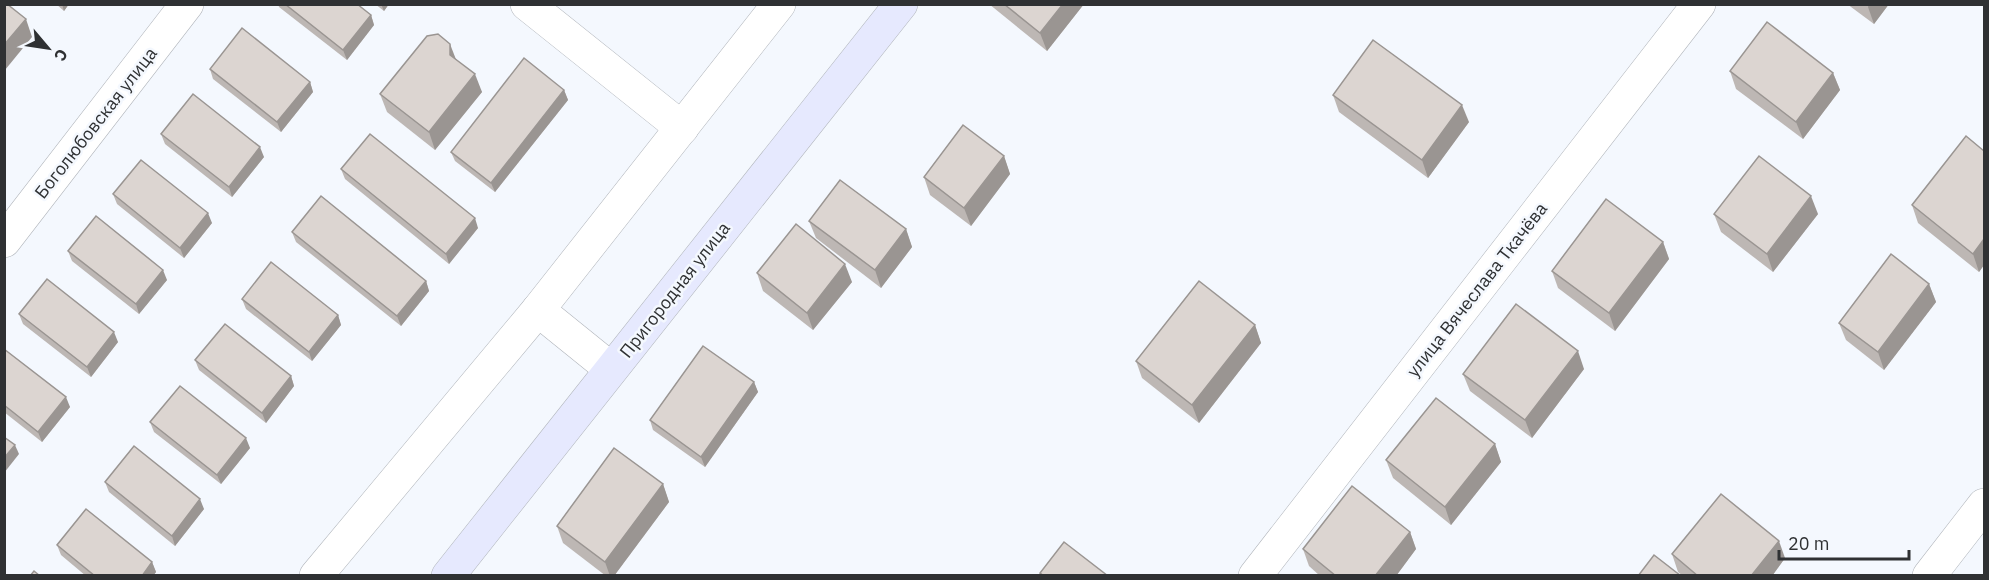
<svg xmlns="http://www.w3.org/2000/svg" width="1989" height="580" viewBox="0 0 1989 580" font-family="'IBM Plex Sans',sans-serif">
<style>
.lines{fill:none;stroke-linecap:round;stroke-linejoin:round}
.street-casing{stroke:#b1b5bb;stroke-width:34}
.secondary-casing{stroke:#b1b5bb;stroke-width:34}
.street{stroke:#fff;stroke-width:33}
.secondary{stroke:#e6e9fe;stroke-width:33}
.wall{fill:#bdb7b4}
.shaded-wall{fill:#9a9592}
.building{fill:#dcd5d1;stroke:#9a9592;stroke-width:1.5}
.labels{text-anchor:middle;stroke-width:5;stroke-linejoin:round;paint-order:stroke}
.street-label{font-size:18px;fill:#2f3133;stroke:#f4f8fe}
</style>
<rect width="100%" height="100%" fill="#f4f8fe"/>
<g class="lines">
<g class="street-casing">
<g id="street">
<path d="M527,4L682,128"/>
<path d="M4,241L187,4"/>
<path d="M538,310L611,369"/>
<path d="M316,576L538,310L779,4"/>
<path d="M1255,576L1699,4"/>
<path d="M1929,576L1984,505"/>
</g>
</g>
<g class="secondary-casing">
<path id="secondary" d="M448,576L901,4"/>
</g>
<use href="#street" class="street"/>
<use href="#secondary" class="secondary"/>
</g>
<g class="wall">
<path d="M56,4H69L64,11Z"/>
<path d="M278,4H357L371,15L374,25L347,60L279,7Z"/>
<path d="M375,4H389L384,11Z"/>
<path d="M989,4H1084L1047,51Z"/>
<path d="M1847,4H1889L1874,24Z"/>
<path d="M456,59L482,92L435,150L387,112L380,94Z"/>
<path d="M210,69L310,82L313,92L281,132L213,79Z"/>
<path d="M1730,71L1833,73L1840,90L1803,139L1736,89Z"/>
<path d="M564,90L568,100L495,192L455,161L451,152Z"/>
<path d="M1333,95L1469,122L1428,178L1339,112Z"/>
<path d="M161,134L264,157L232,197L165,144Z"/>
<path d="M1984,151V265L1979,272L1918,223L1912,205Z"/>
<path d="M1004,156L1010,174L971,226L930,195L924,177Z"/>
<path d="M341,169L478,228L449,264L345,179Z"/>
<path d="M113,194L212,223L184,258L117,204Z"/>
<path d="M1714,214H1818L1773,272L1721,232Z"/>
<path d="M809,221L906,229L912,247L881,288L816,238Z"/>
<path d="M292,232L426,281L429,291L401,326L296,242Z"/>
<path d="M1663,242L1669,259L1615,331L1558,288L1552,271Z"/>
<path d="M68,251L167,280L139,314L72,261Z"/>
<path d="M757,273L852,282L813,330L763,291Z"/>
<path d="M1929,284L1936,302L1884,370L1846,340L1839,323Z"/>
<path d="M242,299L338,315L341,325L312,361L246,309Z"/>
<path d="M19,314L118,342L91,377L23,324Z"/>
<path d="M1255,325L1261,343L1199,423L1142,378L1136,361Z"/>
<path d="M4,349L70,407L42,442L4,412Z"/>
<path d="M195,360L291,376L294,386L266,423L199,370Z"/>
<path d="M1584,369L1532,438L1470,391L1463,374Z"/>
<path d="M754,382L758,392L705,467L653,430L650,420Z"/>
<path d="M150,422L250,448L221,484L154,432Z"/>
<path d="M1495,444L1501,462L1451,525L1393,478L1386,460Z"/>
<path d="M105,482L204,509L175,546L109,492Z"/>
<path d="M663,484L669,502L614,576H606L563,543L557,526Z"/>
<path d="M1410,532L1416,549L1396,576H1320L1309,566L1303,549Z"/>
<path d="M57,545L152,562L156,572L153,576H86L61,555Z"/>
<path d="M1672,554L1785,558L1772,576H1683L1678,572Z"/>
</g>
<g class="shaded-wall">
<path d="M62,4H69L64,11Z"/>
<path d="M381,4H389L384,11Z"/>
<path d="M1063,4H1084L1047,51L1040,33Z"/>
<path d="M1869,4H1889L1874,24L1868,7Z"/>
<path d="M371,15L374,25L347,60L343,50Z"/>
<path d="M26,19L32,37L5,70L4,67V45Z"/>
<path d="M450,44L457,62L450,55Z"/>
<path d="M1833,73L1840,90L1803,139L1796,122Z"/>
<path d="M475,74L482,92L435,150L429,132Z"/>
<path d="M310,82L313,92L281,132L277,122Z"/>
<path d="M564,90L568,100L495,192L491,183Z"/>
<path d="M1462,105L1469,122L1428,178L1422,160Z"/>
<path d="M260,147L264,157L232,197L229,187Z"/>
<path d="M1004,156L1010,174L971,226L964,208Z"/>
<path d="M1811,196L1818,214L1773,272L1767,254Z"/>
<path d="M208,213L212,223L184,258L180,248Z"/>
<path d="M475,218L478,228L449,264L446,254Z"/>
<path d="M906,229L912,247L881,288L875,270Z"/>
<path d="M1984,239V265L1979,272L1973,254Z"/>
<path d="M1663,242L1669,259L1615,331L1609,313Z"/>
<path d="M845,264L852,282L813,330L807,313Z"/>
<path d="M163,270L167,280L139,314L136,304Z"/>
<path d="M426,281L429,291L401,326L397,316Z"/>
<path d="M1929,284L1936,302L1884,370L1878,352Z"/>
<path d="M338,315L341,325L312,361L309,352Z"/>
<path d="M1255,325L1261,343L1199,423L1192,405Z"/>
<path d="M114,332L118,342L91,377L87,367Z"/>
<path d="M1578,351L1584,369L1532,438L1525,420Z"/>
<path d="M291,376L294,386L266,423L262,413Z"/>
<path d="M754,382L758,392L705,467L701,457Z"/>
<path d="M66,397L70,407L42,442L38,432Z"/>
<path d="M246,438L250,448L221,484L217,475Z"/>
<path d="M1495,444L1501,462L1451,525L1445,507Z"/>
<path d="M15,445L19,454L4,473V458Z"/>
<path d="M663,484L669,502L614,576H610L605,562Z"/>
<path d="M200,499L204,509L175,546L172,536Z"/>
<path d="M1410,532L1416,549L1396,576H1375Z"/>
<path d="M1779,541L1785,558L1772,576H1751Z"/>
<path d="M152,562L156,572L153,576H142Z"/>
</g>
<g class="building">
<path d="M4,4H7L26,19L4,45Z"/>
<path d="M285,4H357L371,15L343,50Z"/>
<path d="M1004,4H1063L1040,33Z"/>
<path d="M1767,22L1833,73L1796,122L1730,71Z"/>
<path d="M242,28L310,82L277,122L210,69Z"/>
<path d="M438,34L450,44V55L475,74L429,132L380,94L427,36Z"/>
<path d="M1373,40L1462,105L1422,160L1333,95Z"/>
<path d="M524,58L564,90L491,183L451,152Z"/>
<path d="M193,94L260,147L229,187L161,134Z"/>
<path d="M963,125L1004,156L964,208L924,177Z"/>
<path d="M370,134L475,218L446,254L341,169Z"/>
<path d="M1966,136L1984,151V239L1973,254L1912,205Z"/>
<path d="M1759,156L1811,196L1767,254L1714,214Z"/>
<path d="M141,160L208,213L180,248L113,194Z"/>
<path d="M840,180L906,229L875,270L809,221Z"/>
<path d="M321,196L426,281L397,316L292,232Z"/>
<path d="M1606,199L1663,242L1609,313L1552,271Z"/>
<path d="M96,216L163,270L136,304L68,251Z"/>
<path d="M796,224L845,264L807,313L757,273Z"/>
<path d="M1891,254L1929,284L1878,352L1839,323Z"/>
<path d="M271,262L338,315L309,352L242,299Z"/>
<path d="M47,279L114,332L87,367L19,314Z"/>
<path d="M1199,281L1255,325L1192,405L1136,361Z"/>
<path d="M1516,304L1578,351L1525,420L1463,374Z"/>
<path d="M225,324L291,376L262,413L195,360Z"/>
<path d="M703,346L754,382L701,457L650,420Z"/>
<path d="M4,349L66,397L38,432L4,405Z"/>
<path d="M180,386L246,438L217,475L150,422Z"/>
<path d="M1436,398L1495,444L1445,507L1386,460Z"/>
<path d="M4,437L15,445L4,458Z"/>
<path d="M134,446L200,499L172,536L105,482Z"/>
<path d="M614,448L663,484L605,562L557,526Z"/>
<path d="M1352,486L1410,532L1375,576H1336L1303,549Z"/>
<path d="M1721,494L1779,541L1751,576H1698L1672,554Z"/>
<path d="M86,509L152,562L142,576H95L57,545Z"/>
<path d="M1064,542L1108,576H1044L1040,573Z"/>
<path d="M1654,555L1681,576H1638Z"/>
<path d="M34,571L40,576H30Z"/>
</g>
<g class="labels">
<g class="street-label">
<text transform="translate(96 123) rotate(-52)" y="6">Боголюбовская улица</text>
<text transform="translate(675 290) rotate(-52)" y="6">Пригородная улица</text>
<text transform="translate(1477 290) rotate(-52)" y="6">улица Вячеслава Ткачёва</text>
</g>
</g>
<rect width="1989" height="580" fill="none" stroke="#2f3133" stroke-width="12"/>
<g transform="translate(48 48) rotate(119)" stroke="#f4f8fe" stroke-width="4.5" paint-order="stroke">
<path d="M0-4.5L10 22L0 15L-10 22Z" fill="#2f3133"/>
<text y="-9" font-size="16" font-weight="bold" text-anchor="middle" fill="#2f3133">С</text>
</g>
<path d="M1779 550v9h130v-9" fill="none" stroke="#2f3133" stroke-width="3"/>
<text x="1788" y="550" font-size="18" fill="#2f3133" stroke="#f4f8fe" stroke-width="4.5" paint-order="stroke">20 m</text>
</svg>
